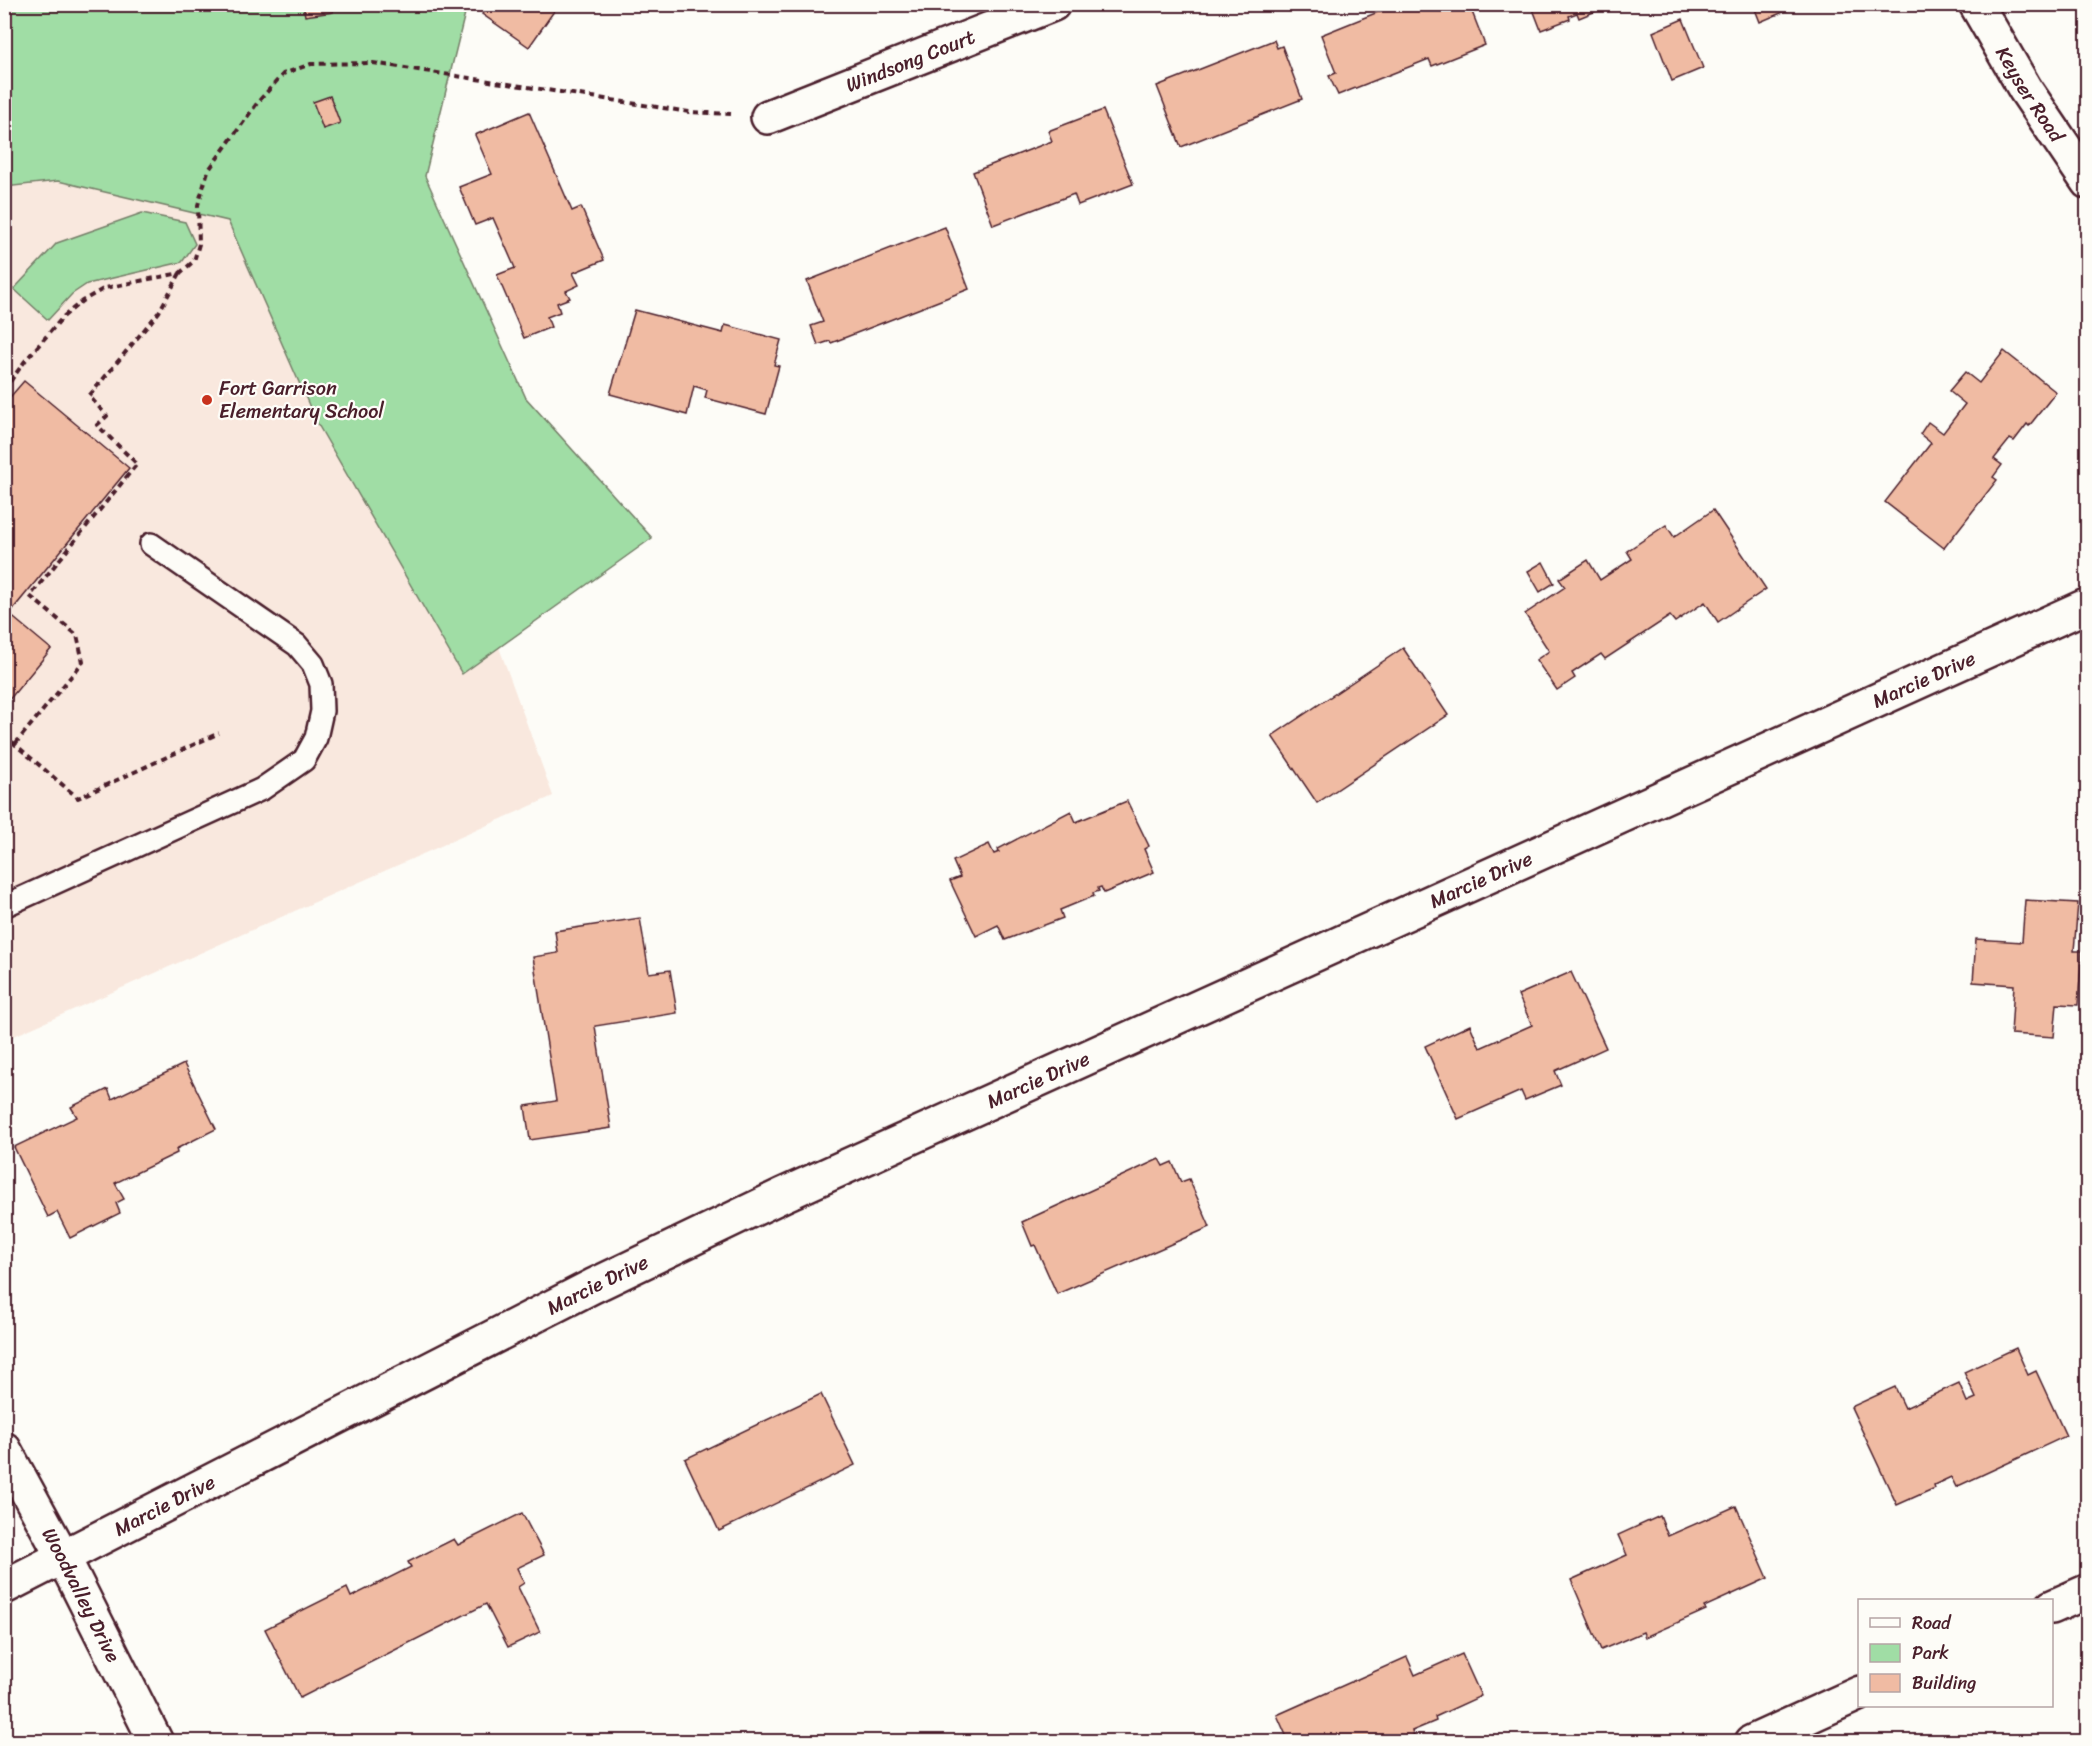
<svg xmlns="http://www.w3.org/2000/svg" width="2092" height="1746" viewBox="0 0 2092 1746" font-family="Sriracha,sans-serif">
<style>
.built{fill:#f9e8de}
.green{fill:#a0dda5;stroke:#757e68;stroke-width:1.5}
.building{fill:#f0bba3;stroke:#4a1f2b;stroke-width:1.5}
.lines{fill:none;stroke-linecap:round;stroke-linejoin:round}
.service-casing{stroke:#4a1f2b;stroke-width:26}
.minor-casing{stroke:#4a1f2b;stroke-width:38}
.tertiary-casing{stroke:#4a1f2b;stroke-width:38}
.path{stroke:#4a1f2b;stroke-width:4;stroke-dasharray:6 4.5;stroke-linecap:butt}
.service{stroke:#fdfcf7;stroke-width:21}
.minor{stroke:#fdfcf7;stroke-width:33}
.tertiary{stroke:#fdfcf7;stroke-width:33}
.poi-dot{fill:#c8321e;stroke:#fdfcf7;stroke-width:2}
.labels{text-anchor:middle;stroke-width:4.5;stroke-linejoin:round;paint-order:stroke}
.street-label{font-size:20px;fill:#4a1f2b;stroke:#fdfcf7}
.poi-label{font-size:20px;fill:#4a1f2b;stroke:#fdfcf7;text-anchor:start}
</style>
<rect width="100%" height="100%" fill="#fdfcf7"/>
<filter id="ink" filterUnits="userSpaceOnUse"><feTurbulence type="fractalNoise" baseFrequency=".0167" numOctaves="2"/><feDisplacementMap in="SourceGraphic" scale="12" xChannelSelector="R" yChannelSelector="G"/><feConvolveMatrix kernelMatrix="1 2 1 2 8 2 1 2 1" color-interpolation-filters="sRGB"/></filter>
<g filter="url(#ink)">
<path class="built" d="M4,5H266L553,796L5,1040Z"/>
<g class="green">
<path d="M4,5H467L425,176L526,398L652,538L462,674L316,421L228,221L58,181L5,187Z"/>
<path d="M142,213L185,222L195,244L182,262L87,284L72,294L48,320L14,289L57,243Z"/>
</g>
<g class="building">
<path d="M303,4H332L333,12L305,16Z"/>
<path d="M489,4H559L529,47L482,14Z"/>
<path d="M1398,4H1469L1485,45L1432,66L1429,59L1338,95L1329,76L1336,73L1321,35Z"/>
<path d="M1531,4H1613L1579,18L1577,13L1569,16L1570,19L1541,30Z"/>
<path d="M1753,4H1802L1760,22Z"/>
<path d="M1683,19L1703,68L1672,81L1653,32Z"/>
<path d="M1274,40L1277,48L1282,46L1302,99L1181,147L1157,86Z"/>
<path d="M330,96L340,123L323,129L313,102Z"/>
<path d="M1103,110L1133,184L1078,205L1074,194L993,225L973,172L1052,141L1048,131Z"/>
<path d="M529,112L572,211L581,207L604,260L573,273L579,285L566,291L570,298L557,303L560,312L547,317L551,327L524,338L497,275L515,268L493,218L475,225L459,187L492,174L475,135Z"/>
<path d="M945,227L969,289L831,343L830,341L818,345L811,326L823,322L807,281Z"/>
<path d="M635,310L723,333L725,325L781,340L774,365L779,366L766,414L705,398L707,390L694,386L687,415L610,394Z"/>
<path d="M2004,351L2056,392L2029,426L2027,424L2014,441L2010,439L1994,459L2002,465L1993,477L1997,480L1944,548L1885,502L1931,443L1920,434L1928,422L1943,433L1965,404L1949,391L1965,372L1979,383Z"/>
<path d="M24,381L129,468L9,614L51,649L4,706V404Z"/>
<path d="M1713,510L1766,589L1718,622L1705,602L1675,622L1670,616L1605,659L1601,654L1572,673L1575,678L1557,690L1536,660L1549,651L1525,614L1565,587L1559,579L1588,560L1600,580L1632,559L1627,551L1666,525L1674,537Z"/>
<path d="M1543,562L1554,583L1540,592L1528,571Z"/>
<path d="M1403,648L1448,715L1317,803L1272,736Z"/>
<path d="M1127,801L1149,846L1144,849L1154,872L1104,893L1101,887L1098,888L1099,891L1093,893L1094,896L1060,910L1063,918L1005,940L998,925L976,936L950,881L960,877L953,861L989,844L994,854L999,852L998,849L1071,811L1076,822Z"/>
<path d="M2025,900L2078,903L2074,951H2082L2078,1005L2057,1004L2054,1037L2011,1034L2014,985L1973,982L1976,939L2022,942Z"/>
<path d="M640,918L649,973L670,970L677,1013L595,1026L611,1128L530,1140L525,1106L556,1101L533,957L558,953L555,931Z"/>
<path d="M1571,972L1606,1048L1555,1071L1561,1085L1525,1100L1521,1091L1458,1119L1425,1046L1470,1025L1480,1048L1532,1025L1518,995Z"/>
<path d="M184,1064L216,1129L176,1149L177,1153L115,1183L124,1199L116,1203L120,1213L70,1238L57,1212L48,1217L14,1147L77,1117L71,1107L108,1089L112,1099Z"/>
<path d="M1159,1159L1163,1166L1172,1162L1181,1182L1189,1179L1210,1227L1057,1294L1035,1245L1032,1246L1022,1222Z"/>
<path d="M2016,1348L2028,1375L2036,1371L2066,1436L1956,1487L1951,1477L1934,1485L1935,1488L1897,1505L1851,1407L1895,1387L1905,1408L1959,1383L1967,1402L1976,1398L1964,1372Z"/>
<path d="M821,1394L855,1465L719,1531L685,1459Z"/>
<path d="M1736,1506L1768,1578L1704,1607L1706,1610L1645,1637L1643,1632L1601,1650L1571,1580L1627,1555L1618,1535L1660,1516L1668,1536Z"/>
<path d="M522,1513L544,1555L517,1568L524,1583L518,1587L540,1632L508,1647L486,1604L300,1698L265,1629L347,1588L351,1597L411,1567L408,1562L454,1539L458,1545Z"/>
<path d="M1462,1654L1481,1696L1435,1717L1436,1721L1412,1731L1414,1735L1399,1742H1289L1277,1715L1407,1657L1415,1675Z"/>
</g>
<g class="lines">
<g class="service-casing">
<path id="service" d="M4,906L262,789L304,760L316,738L322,711L321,684L313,664L297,645L151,544"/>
</g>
<g class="minor-casing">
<g id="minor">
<path id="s1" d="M1976,4L2025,89L2088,182"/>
<path id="s2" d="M768,117L1053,4"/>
<path id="s3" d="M4,1587L593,1286L783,1195L2088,605"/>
<path d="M2052,1607L2088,1591"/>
<path d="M1752,1742L1860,1693"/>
</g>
</g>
<g class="tertiary-casing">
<g id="tertiary">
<path id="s4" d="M4,1449L63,1557L156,1742"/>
</g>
</g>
<g class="path">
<path d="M4,390L25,361L63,317L82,301L105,288L180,273L194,261L199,244L198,205L208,171L258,102L283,74L311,64L373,63L689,112L731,114"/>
<path d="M4,735L78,798L219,733"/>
<path d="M15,744L83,662L77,635L30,596L137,464L97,425L107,416L89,396L159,312L180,273"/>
</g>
<use href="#service" class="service"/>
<use href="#minor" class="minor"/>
<use href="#tertiary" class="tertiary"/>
</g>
</g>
<circle class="poi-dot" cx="207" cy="400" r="6"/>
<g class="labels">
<g class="street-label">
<text dy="7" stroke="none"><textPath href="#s2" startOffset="153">Windsong Court</textPath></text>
<text dy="7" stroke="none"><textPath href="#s1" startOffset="105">Keyser Road</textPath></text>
<text dy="7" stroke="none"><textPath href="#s3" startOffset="2124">Marcie Drive</textPath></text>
<text dy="7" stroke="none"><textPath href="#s3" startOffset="1638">Marcie Drive</textPath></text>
<text dy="7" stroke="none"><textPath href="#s3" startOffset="1152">Marcie Drive</textPath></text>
<text dy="7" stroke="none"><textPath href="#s3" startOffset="666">Marcie Drive</textPath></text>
<text dy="7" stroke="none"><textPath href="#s3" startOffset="180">Marcie Drive</textPath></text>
<text dy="7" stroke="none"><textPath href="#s4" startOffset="165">Woodvalley Drive</textPath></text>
</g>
<g class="poi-label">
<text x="219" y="395">Fort Garrison<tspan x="219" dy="23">Elementary School</tspan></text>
</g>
</g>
<rect width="2092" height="1746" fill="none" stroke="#fdfcf7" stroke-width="24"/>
<rect x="12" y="12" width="2068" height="1722" fill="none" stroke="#4a1f2b" stroke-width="2" filter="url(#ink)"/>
<rect x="1858" y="1599" width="195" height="108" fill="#fdfcf7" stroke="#b5a4a5" stroke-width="1.5"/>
<rect x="1870" y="1618" width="30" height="9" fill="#fdfcf7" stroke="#b5a4a5" stroke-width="1.5"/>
<text x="1912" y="1629" font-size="18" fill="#4a1f2b">Road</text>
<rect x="1870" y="1644" width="30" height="18" fill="#a0dda5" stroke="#b5a4a5" stroke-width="1.5"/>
<text x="1912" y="1659" font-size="18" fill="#4a1f2b">Park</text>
<rect x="1870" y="1674" width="30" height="18" fill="#f0bba3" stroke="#b5a4a5" stroke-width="1.5"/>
<text x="1912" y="1689" font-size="18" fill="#4a1f2b">Building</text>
</svg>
